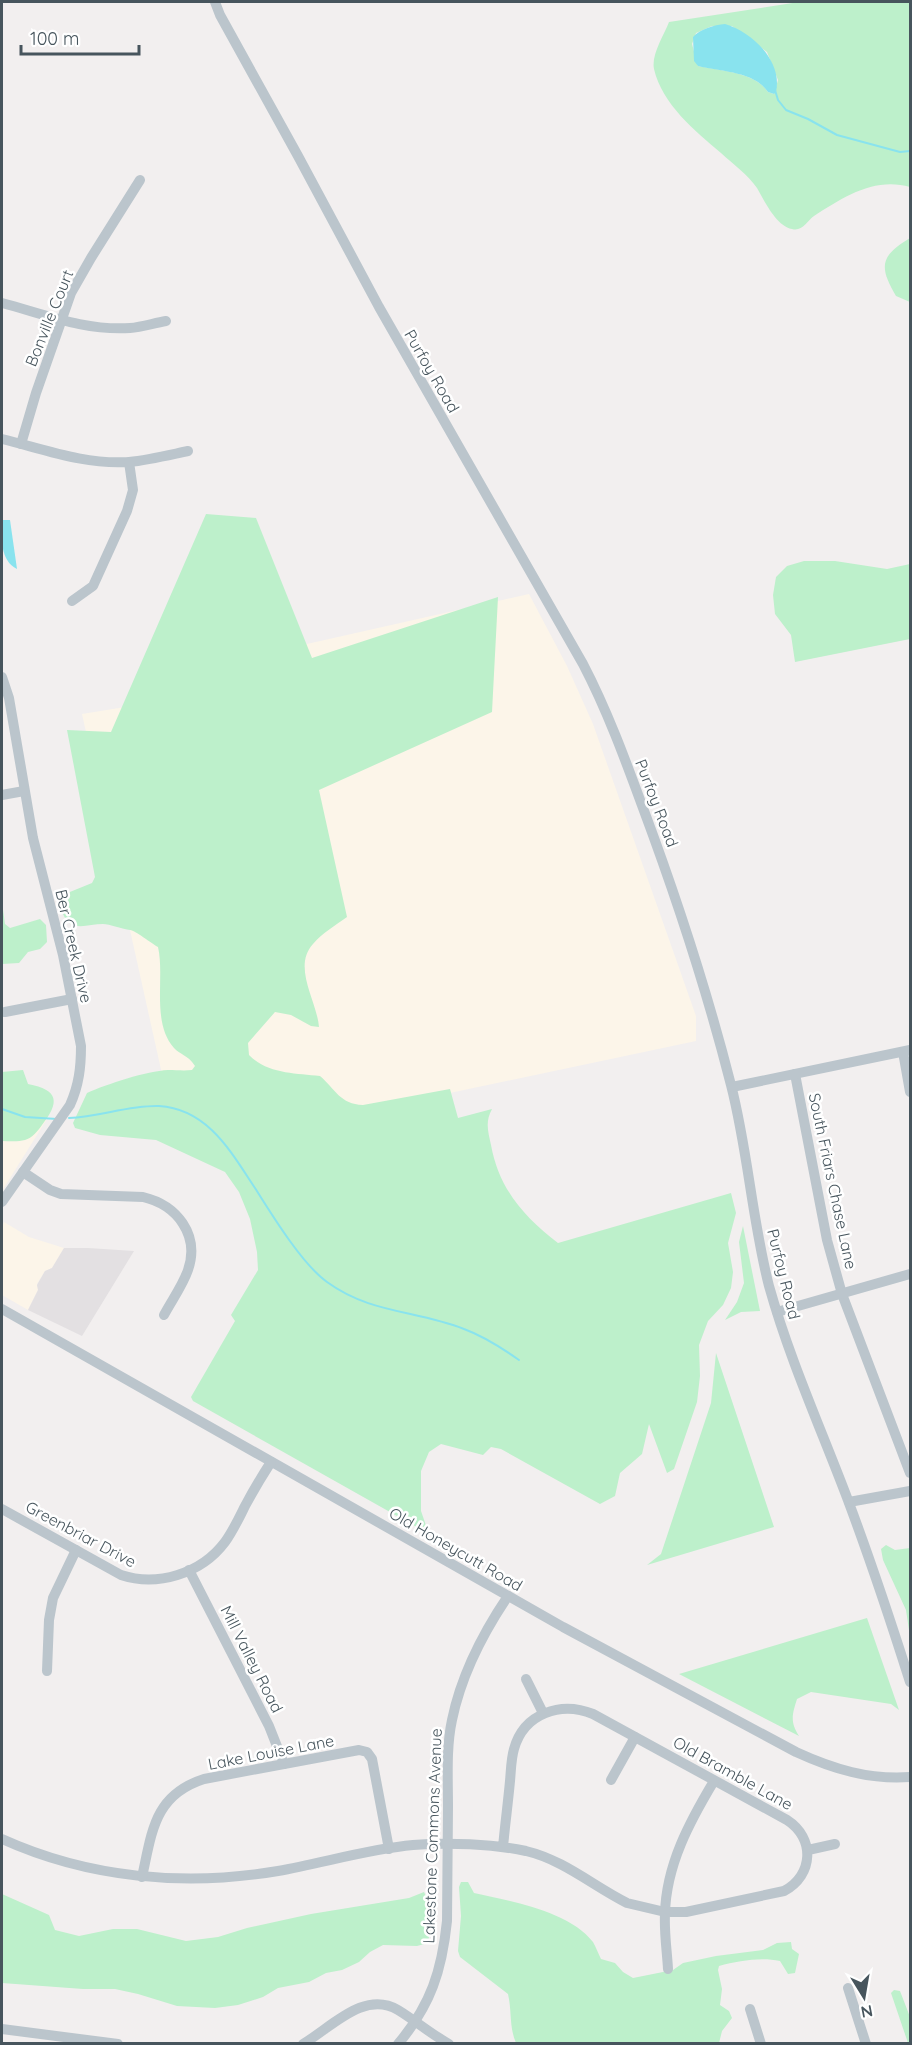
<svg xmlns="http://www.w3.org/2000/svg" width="912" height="2045" viewBox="0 0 912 2045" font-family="Quicksand,sans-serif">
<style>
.commercial{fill:#fcf5e9}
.education{fill:#e3e0e2}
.green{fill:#bdf0cb;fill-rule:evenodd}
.water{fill:#89e3ee}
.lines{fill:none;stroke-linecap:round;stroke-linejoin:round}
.stream{stroke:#89e3ee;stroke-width:2}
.minor{stroke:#bbc5cc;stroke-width:10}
.labels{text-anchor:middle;stroke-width:5;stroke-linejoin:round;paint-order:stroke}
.street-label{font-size:16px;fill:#47555d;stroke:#fff}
</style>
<rect width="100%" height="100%" fill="#f2efef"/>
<g class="commercial">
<path d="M529,594L567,666L593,724L696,1016V1041L360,1112L178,1146L82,714L304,678L298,646Z"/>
<path d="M2,1090L47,1119L2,1191Z"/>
<path d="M4,1222L29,1237L64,1248L52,1268L45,1271L37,1284L38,1290L28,1310L2,1295V1227Z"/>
</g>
<path class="education" d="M64,1248H88L134,1251L82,1336L28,1310L38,1290L37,1285L45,1271L52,1268Z"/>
<g class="green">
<path d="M799,2H910V187C874,177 844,197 814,216C807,221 802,232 792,229C776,226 764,200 757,188C748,175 733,164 721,153C695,131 662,104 654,69C651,55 664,35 669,22ZM712,26H732L767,52L778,80L774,94L768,92C755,72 721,71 698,66L692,44L696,33Z"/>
<path d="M910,238V302L896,296C878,265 881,256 910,238Z"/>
<path d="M206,514L256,518L312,658L498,597L492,712L319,790L347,917C336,925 322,933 313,944C292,967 317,1001 319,1027L311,1026L291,1015L275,1012L248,1043L249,1055C268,1074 295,1073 320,1076C336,1090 340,1104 363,1105L450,1089L458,1118L492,1109C485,1122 488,1131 491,1145C499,1189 524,1217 558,1243L731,1193L736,1213L728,1243L733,1272L731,1288L723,1305L708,1321L699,1345L700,1376L697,1402L674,1469L667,1473L649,1424L642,1454L620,1473L615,1496L600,1504L501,1449L491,1447L483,1455L441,1444L429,1452L421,1471V1511L429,1534L193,1401L191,1397L235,1321L231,1315L258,1270L257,1252L250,1219L239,1192L225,1172L156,1140L100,1135L75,1128L73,1123L87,1093C107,1084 147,1071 168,1070C177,1070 183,1071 192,1070L195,1066C187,1054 180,1055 174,1048C151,1022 165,977 158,947C151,943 136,931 130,930C123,929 109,924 103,924C87,924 71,933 63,914C60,907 58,903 60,896L92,883L95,877L67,730L111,732Z"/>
<path d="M804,561H835L887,569L910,564V639L795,662L791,635L775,614L773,595L776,577L787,566Z"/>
<path d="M2,902L5,924L10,928L40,919L46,925L47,942L40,949L28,952L19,963L2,964Z"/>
<path d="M23,1070L28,1084C59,1090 60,1102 42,1125C38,1131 32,1138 25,1140C18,1142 9,1141 2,1141V1072Z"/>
<path d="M743,1226L760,1311L741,1312L725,1320L737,1302L744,1283L739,1242Z"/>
<path d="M716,1353L774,1527L647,1565L661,1554L711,1403Z"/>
<path d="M886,1545L895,1550L910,1548V1637L906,1610L883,1560L881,1549Z"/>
<path d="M867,1618L899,1710L891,1704L811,1692L797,1699C792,1715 790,1722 799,1736L679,1674Z"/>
<path d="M461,1882H468L474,1893C510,1901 569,1911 593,1942C596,1947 598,1953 601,1959L615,1963L623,1972L633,1978L673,1970L683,1963L716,1956L763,1950L777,1943L791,1942L792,1949L799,1954L795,1973L788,1974L780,1961C760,1957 739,1961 719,1966L718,1970L722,1989L720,2005L729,2011L732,2018L722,2031L719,2043H516C509,2027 512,2011 508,1994L460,1957L458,1951L461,1916L459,1887Z"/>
<path d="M424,1892C432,1908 431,1926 428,1943L417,1946L383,1945L370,1952L359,1962L342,1970L326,1973L309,1982L278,1988L263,1997L238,2005L215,2008L177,2006L138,1994L115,1989H83L2,1983V1894L49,1915L55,1930L79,1936L113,1929H137L186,1941L218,1937L247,1928L311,1914L409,1898Z"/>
<path d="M894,1990L900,1991L910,2017V2043H908L891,1993Z"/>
</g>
<g class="water">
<path d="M725,24C752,32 783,61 776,92L774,94L768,92C754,71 721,72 698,66L694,61L693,37C700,29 714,25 725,24Z"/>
<path d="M2,520H10L17,569C0,561 1,537 2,520Z"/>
</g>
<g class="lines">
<g class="stream">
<path d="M775,90L778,100L786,110L808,119L837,135L900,152L910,151"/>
<path d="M2,1109L25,1117L57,1119"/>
<path d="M69,1118C100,1117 128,1105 159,1106C208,1109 231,1152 255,1188C272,1215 302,1264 327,1282C371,1314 416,1310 464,1329C483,1336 502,1348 519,1360"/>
</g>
<g class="minor">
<path d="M215,2L220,15L298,156L379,307L583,664C607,710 625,759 643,808C677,899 707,991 731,1085C748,1151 752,1220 769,1286C790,1361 822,1431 849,1503C871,1562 891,1622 910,1682"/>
<path d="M2,303C44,314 85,331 130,328C142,327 154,323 166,321"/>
<path d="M2,439C43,449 85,465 129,462C149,460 169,455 188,451"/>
<path d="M21,444L36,393L71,293L91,258L140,180"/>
<path d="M72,601L93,586L127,511L133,490L129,462"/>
<path d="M2,677L9,698L33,838L63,955L81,1046C81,1067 79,1085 70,1105L2,1202"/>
<path d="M2,795L24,791"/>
<path d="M5,1012L72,999"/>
<path d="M903,1052L910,1092"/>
<path d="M795,1074L827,1240L842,1294L910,1473"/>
<path d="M732,1087L910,1050"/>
<path d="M23,1172L50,1190L61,1194L143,1197C177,1205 200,1235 188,1270C183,1285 172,1300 164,1315"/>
<path d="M2,1309L563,1627L796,1752C833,1769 869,1780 910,1777"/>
<path d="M777,1312L910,1274"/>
<path d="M849,1502L910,1491"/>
<path d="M2,1509L121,1575C157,1587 201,1574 225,1542C233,1531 239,1518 245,1506C253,1491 262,1476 271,1462"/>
<path d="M189,1570L269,1726L284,1764"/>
<path d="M47,1671L49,1620L53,1598L76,1550"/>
<path d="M526,1679L543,1713"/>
<path d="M611,1780L635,1737"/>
<path d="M2,1839C88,1878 185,1887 278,1871C323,1863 368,1849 413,1845C447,1842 493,1844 526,1851C564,1860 593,1886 627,1903L665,1912H686L784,1891C814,1875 815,1838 787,1820L593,1714C561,1701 524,1713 514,1749C511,1759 511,1771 510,1781C508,1803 505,1825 503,1847"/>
<path d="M808,1850L835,1844"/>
<path d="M142,1877C152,1832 154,1795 204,1779L359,1750L367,1752L372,1759L389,1849"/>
<path d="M668,1969C667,1951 664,1932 665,1914C666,1865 690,1821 714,1781"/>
<path d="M848,1988L866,2044"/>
<path d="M750,2009L761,2044"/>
<path d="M2,2029L118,2044"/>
<path d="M303,2044C332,2027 364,1990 398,2010C416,2021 431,2034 449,2044"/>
<path d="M398,2044C431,2005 442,1970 447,1921C447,1883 448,1845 448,1807C448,1778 446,1748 452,1720C461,1676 483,1633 508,1596"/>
</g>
</g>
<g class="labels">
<g class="street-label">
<text transform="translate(49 318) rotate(-68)" y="6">Bonville Court</text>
<text transform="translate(432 371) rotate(60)" y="6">Purfoy Road</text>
<text transform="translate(657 803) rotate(69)" y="6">Purfoy Road</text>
<text transform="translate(74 946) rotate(77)" y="6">Ber Creek Drive</text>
<text transform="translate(833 1181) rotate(78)" y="6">South Friars Chase Lane</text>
<text transform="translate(784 1274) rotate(76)" y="6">Purfoy Road</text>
<text transform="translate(81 1534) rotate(28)" y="6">Greenbriar Drive</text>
<text transform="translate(456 1549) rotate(30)" y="6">Old Honeycutt Road</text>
<text transform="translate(252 1659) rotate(63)" y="6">Mill Valley Road</text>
<text transform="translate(271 1752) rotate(-11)" y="6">Lake Louise Lane</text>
<text transform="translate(733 1773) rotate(29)" y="6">Old Bramble Lane</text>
<text transform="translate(432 1836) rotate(-88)" y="6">Lakestone Commons Avenue</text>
</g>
</g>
<rect width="912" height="2045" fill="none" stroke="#47555d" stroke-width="6"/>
<g transform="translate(864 1997) rotate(169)" stroke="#ffffff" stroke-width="4.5" paint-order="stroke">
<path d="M0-4.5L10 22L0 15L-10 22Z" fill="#47555d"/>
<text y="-9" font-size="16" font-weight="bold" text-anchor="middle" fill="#47555d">N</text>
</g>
<path d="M21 45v9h118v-9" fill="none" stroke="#47555d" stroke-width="3"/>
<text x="30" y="45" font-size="18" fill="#47555d" stroke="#ffffff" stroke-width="4.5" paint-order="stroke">100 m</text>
</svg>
